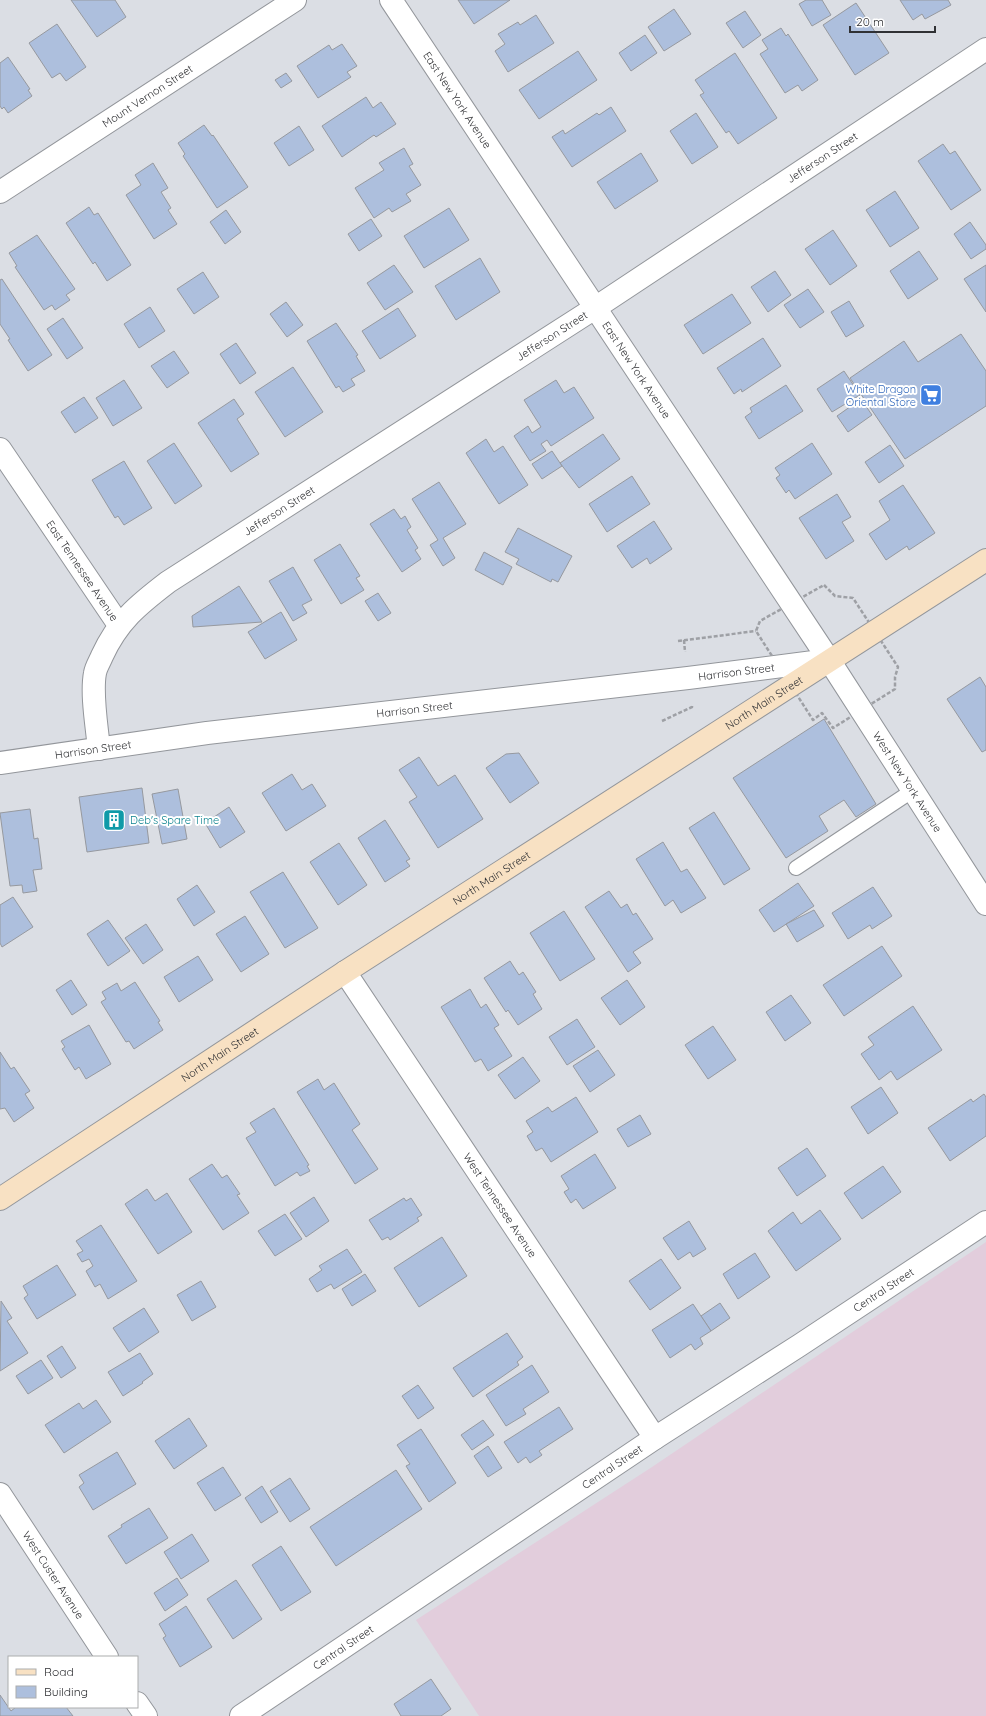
<svg xmlns="http://www.w3.org/2000/svg" width="986" height="1716" viewBox="0 0 986 1716" font-family="Quicksand,sans-serif">
<style>
.education{fill:#e2cddc}
.building{fill:#adbfdd;stroke:#96999f}
.lines{fill:none;stroke-linecap:round;stroke-linejoin:round}
.service-casing{stroke:#93969b;stroke-width:16}
.minor-casing{stroke:#93969b;stroke-width:24}
.secondary-casing{stroke:#93969b;stroke-width:24}
.path{stroke:#9ea0a5;stroke-width:2.5;stroke-dasharray:4 2;stroke-linecap:butt}
.service{stroke:#fff;stroke-width:14}
.minor{stroke:#fff;stroke-width:22}
.secondary{stroke:#f8e1c3;stroke-width:22}
.labels{text-anchor:middle;stroke-width:4;stroke-linejoin:round;paint-order:stroke}
.street-label{font-size:11px;fill:#303134;stroke:#fff}
.shop-label{font-size:11px;fill:#366cbe;stroke:#fff;text-anchor:end}
.culture-label{font-size:11px;fill:#0d838f;stroke:#fff;text-anchor:start}
</style>
<rect width="100%" height="100%" fill="#dbdee4"/>
<path class="education" d="M986,1242V1716H479L416,1620L652,1467Z"/>
<g class="building">
<path d="M71,0H115L126,17L97,37Z"/>
<path d="M458,0H510L474,24Z"/>
<path d="M806,0H822L831,15L812,26L799,4Z"/>
<path d="M900,0H948L951,5L925,19L922,14L913,20Z"/>
<path d="M856,3L889,53L855,75L823,25Z"/>
<path d="M674,9L691,34L664,51L648,27Z"/>
<path d="M745,11L761,35L743,48L726,23Z"/>
<path d="M536,15L554,43L508,72L495,51L505,44L498,34L518,22L520,25Z"/>
<path d="M57,24L86,67L66,81L60,73L52,78L29,43Z"/>
<path d="M781,28L786,36L788,34L818,80L802,91L798,85L785,93L760,54L768,49L762,40Z"/>
<path d="M645,35L657,53L631,71L619,53Z"/>
<path d="M342,44L357,66L347,72L351,77L318,98L297,66L329,45L332,50Z"/>
<path d="M578,51L597,80L539,119L519,90Z"/>
<path d="M735,53L777,118L738,144L729,131L726,133L700,95L704,93L695,80Z"/>
<path d="M8,57L30,89L28,90L32,96L8,113L4,107L2,109L0,106V63Z"/>
<path d="M286,73L292,81L281,88L275,80Z"/>
<path d="M366,97L373,108L381,102L396,124L376,137L374,135L342,157L322,126Z"/>
<path d="M611,107L626,131L572,167L552,137L563,130L565,134L597,113L599,115Z"/>
<path d="M696,113L718,147L692,164L670,131Z"/>
<path d="M204,125L212,136L213,135L248,187L217,208L183,156L185,154L178,143Z"/>
<path d="M299,126L314,150L289,166L274,143Z"/>
<path d="M943,144L950,154L955,151L981,190L951,210L918,161Z"/>
<path d="M404,148L413,164L409,166L421,185L406,194L411,201L392,212L389,208L374,218L355,188L384,170L379,163Z"/>
<path d="M641,153L658,181L615,209L597,182Z"/>
<path d="M153,163L168,188L161,192L171,208L168,210L177,224L154,239L126,195L141,185L135,175Z"/>
<path d="M895,191L919,228L890,247L866,210Z"/>
<path d="M89,207L94,215L98,213L131,265L107,281L95,262L93,264L66,223Z"/>
<path d="M449,208L469,240L424,268L404,236Z"/>
<path d="M226,210L241,232L225,244L210,222Z"/>
<path d="M371,219L382,236L359,251L348,234Z"/>
<path d="M970,222L986,245V249L971,259L954,234Z"/>
<path d="M833,230L857,266L830,285L805,249Z"/>
<path d="M37,235L75,289L66,295L70,300L55,310L52,305L44,310L15,267L17,266L9,253Z"/>
<path d="M919,251L938,279L908,299L890,271Z"/>
<path d="M480,258L500,292L456,320L435,286Z"/>
<path d="M394,265L413,292L385,310L367,283Z"/>
<path d="M986,265V312L964,279Z"/>
<path d="M775,271L791,295L768,312L751,287Z"/>
<path d="M203,272L219,297L194,314L177,289Z"/>
<path d="M2,279L52,355L28,371L8,340L10,339L0,324V280Z"/>
<path d="M808,289L824,312L800,328L784,305Z"/>
<path d="M732,294L751,323L703,354L684,325Z"/>
<path d="M849,301L864,326L846,337L831,312Z"/>
<path d="M286,302L303,325L287,337L270,314Z"/>
<path d="M150,307L165,331L139,348L124,324Z"/>
<path d="M398,308L416,336L380,359L362,331Z"/>
<path d="M63,318L83,348L67,359L47,329Z"/>
<path d="M336,323L358,355L356,356L365,371L351,379L355,385L343,392L339,386L336,388L307,341Z"/>
<path d="M961,334L986,371V406L905,459L850,378L904,341L918,362Z"/>
<path d="M763,338L781,366L742,392L741,389L734,394L717,368Z"/>
<path d="M236,343L256,373L240,384L220,354Z"/>
<path d="M174,351L189,373L167,388L151,366Z"/>
<path d="M293,367L323,412L285,437L255,392Z"/>
<path d="M844,371L860,395L832,412L817,389Z"/>
<path d="M124,380L142,408L113,426L96,398Z"/>
<path d="M556,380L564,393L574,387L594,418L551,446L547,440L541,444L546,451L530,461L514,436L528,426L532,433L541,427L524,400Z"/>
<path d="M786,385L803,411L759,439L745,417L752,412L750,408Z"/>
<path d="M84,397L98,418L75,433L61,412Z"/>
<path d="M234,399L244,414L237,419L259,454L231,472L198,423Z"/>
<path d="M861,399L872,415L848,432L837,416Z"/>
<path d="M603,434L620,459L579,488L560,463Z"/>
<path d="M486,439L494,452L503,446L528,485L499,504L466,453Z"/>
<path d="M174,443L202,486L175,504L147,461Z"/>
<path d="M812,443L832,474L795,499L789,490L786,493L776,478L780,475L775,468Z"/>
<path d="M890,445L904,466L879,483L865,462Z"/>
<path d="M552,451L562,466L542,479L532,464Z"/>
<path d="M124,461L152,508L124,525L118,516L115,518L92,480Z"/>
<path d="M632,476L650,504L607,532L589,504Z"/>
<path d="M439,482L466,524L443,538L455,558L443,566L430,545L438,540L412,499Z"/>
<path d="M903,485L935,533L909,550L907,546L886,560L869,534L890,520L879,501Z"/>
<path d="M837,494L851,517L842,522L854,541L826,559L799,518Z"/>
<path d="M394,509L401,519L405,516L411,527L407,530L418,548L415,550L421,559L402,572L370,524Z"/>
<path d="M654,521L672,549L650,564L647,558L632,568L617,546Z"/>
<path d="M518,528L572,556L558,582L552,579L551,582L516,564L519,559L505,552Z"/>
<path d="M340,544L360,576L356,578L364,590L341,604L314,560Z"/>
<path d="M484,552L512,567L503,585L475,570Z"/>
<path d="M293,567L312,600L302,605L307,613L293,621L269,581Z"/>
<path d="M239,586L262,622L193,627L192,616Z"/>
<path d="M378,593L391,613L378,621L365,601Z"/>
<path d="M281,612L297,640L265,659L248,632Z"/>
<path d="M980,677L986,687V750L982,752L947,699Z"/>
<path d="M824,719L876,804L856,817L844,800L819,816L828,831L786,858L733,778Z"/>
<path d="M519,753L539,783L510,803L486,768L506,754Z"/>
<path d="M419,757L438,786L455,775L483,819L438,848L409,802L417,797L399,770Z"/>
<path d="M292,774L302,790L312,784L326,806L286,831L262,793Z"/>
<path d="M142,788L149,843L87,852L79,797Z"/>
<path d="M178,789L187,839L162,844L152,794Z"/>
<path d="M229,807L245,832L220,848L205,823Z"/>
<path d="M30,809L34,839L38,838L42,869L33,870L37,891L23,893L22,885L10,886L0,813Z"/>
<path d="M714,812L750,869L724,885L689,828Z"/>
<path d="M385,820L410,859L406,861L410,866L385,882L358,838Z"/>
<path d="M663,842L681,872L687,869L706,898L681,913L673,900L665,906L636,859Z"/>
<path d="M339,843L367,885L338,905L310,862Z"/>
<path d="M283,872L318,928L285,948L250,892Z"/>
<path d="M798,883L814,906L774,932L759,910Z"/>
<path d="M197,885L215,912L194,926L177,899Z"/>
<path d="M873,887L892,916L872,929L870,925L848,939L832,913Z"/>
<path d="M609,891L621,908L627,904L633,915L636,913L653,939L633,952L641,963L628,972L585,907Z"/>
<path d="M13,897L33,927L2,947L0,943V905Z"/>
<path d="M814,910L824,926L797,942L786,924Z"/>
<path d="M564,911L595,959L560,981L530,933Z"/>
<path d="M245,916L269,954L241,972L216,934Z"/>
<path d="M108,920L130,951L108,966L87,934Z"/>
<path d="M146,924L163,950L143,964L125,938Z"/>
<path d="M882,946L902,976L844,1016L823,985Z"/>
<path d="M198,956L213,980L179,1002L164,977Z"/>
<path d="M510,961L519,975L523,972L536,992L533,994L542,1009L518,1025L508,1010L506,1012L484,978Z"/>
<path d="M71,980L87,1005L72,1015L56,990Z"/>
<path d="M627,980L645,1007L620,1025L601,998Z"/>
<path d="M135,982L160,1021L158,1022L163,1030L134,1049L129,1041L126,1042L101,1002L106,999L102,992L117,983L121,991Z"/>
<path d="M470,989L481,1008L486,1004L499,1025L494,1028L512,1056L488,1071L481,1059L475,1062L441,1007Z"/>
<path d="M791,995L811,1023L785,1041L766,1012Z"/>
<path d="M913,1006L942,1050L897,1080L891,1071L879,1080L861,1054L874,1045L868,1037Z"/>
<path d="M577,1019L595,1047L567,1065L549,1037Z"/>
<path d="M89,1025L111,1064L86,1079L79,1067L75,1070L62,1049L65,1047L61,1041Z"/>
<path d="M713,1026L736,1060L708,1079L685,1045Z"/>
<path d="M598,1050L615,1075L590,1092L573,1066Z"/>
<path d="M0,1052L11,1069L14,1067L30,1091L25,1094L34,1108L14,1122L5,1108L0,1109Z"/>
<path d="M523,1057L540,1081L515,1099L498,1075Z"/>
<path d="M318,1079L324,1090L334,1083L360,1124L352,1130L378,1169L355,1184L297,1092Z"/>
<path d="M881,1087L898,1113L868,1134L851,1107Z"/>
<path d="M984,1094L986,1097V1136L950,1161L928,1128L971,1099L973,1102Z"/>
<path d="M576,1097L598,1132L551,1162L542,1148L536,1151L527,1136L533,1132L526,1121L548,1107L552,1112Z"/>
<path d="M274,1108L309,1165L307,1166L310,1171L300,1176L297,1172L275,1186L246,1138L256,1132L250,1123Z"/>
<path d="M640,1115L651,1134L628,1147L617,1129Z"/>
<path d="M807,1148L826,1176L797,1196L778,1168Z"/>
<path d="M595,1154L616,1188L583,1209L576,1199L571,1203L564,1192L569,1189L561,1176Z"/>
<path d="M212,1164L222,1178L227,1175L240,1194L237,1195L249,1213L223,1230L189,1179Z"/>
<path d="M883,1166L901,1192L862,1219L844,1193Z"/>
<path d="M147,1189L155,1201L167,1193L192,1232L158,1254L125,1204Z"/>
<path d="M314,1197L329,1221L306,1237L290,1213Z"/>
<path d="M404,1198L406,1201L411,1198L422,1215L417,1218L419,1221L390,1240L388,1237L382,1240L369,1220Z"/>
<path d="M820,1210L841,1239L796,1271L768,1231L793,1212L801,1224Z"/>
<path d="M285,1214L302,1239L275,1256L258,1231Z"/>
<path d="M689,1221L706,1249L693,1257L690,1252L678,1260L663,1238Z"/>
<path d="M101,1225L137,1281L108,1299L100,1284L95,1287L86,1271L93,1266L89,1259L82,1262L77,1254L83,1251L76,1241Z"/>
<path d="M442,1237L467,1276L419,1307L394,1268Z"/>
<path d="M347,1249L362,1272L334,1289L331,1284L317,1292L309,1279L322,1270L319,1266Z"/>
<path d="M755,1253L770,1277L738,1299L723,1274Z"/>
<path d="M661,1259L681,1288L650,1310L629,1281Z"/>
<path d="M57,1265L76,1295L37,1319L24,1298L28,1295L23,1286Z"/>
<path d="M365,1274L376,1291L352,1306L342,1289Z"/>
<path d="M201,1281L216,1307L192,1321L177,1295Z"/>
<path d="M1,1301L12,1318L7,1321L28,1353L0,1371Z"/>
<path d="M720,1303L730,1318L711,1331L701,1316Z"/>
<path d="M693,1304L711,1331L700,1338L703,1344L695,1350L691,1344L670,1358L652,1330Z"/>
<path d="M144,1308L159,1332L129,1352L113,1328Z"/>
<path d="M507,1333L523,1357L517,1362L519,1365L473,1397L453,1368Z"/>
<path d="M62,1346L76,1368L61,1378L47,1356Z"/>
<path d="M140,1353L153,1374L142,1382L143,1383L123,1396L108,1372Z"/>
<path d="M41,1360L53,1378L28,1394L16,1376Z"/>
<path d="M532,1365L549,1392L523,1409L526,1414L506,1426L486,1395Z"/>
<path d="M418,1385L434,1408L418,1419L402,1396Z"/>
<path d="M96,1400L111,1422L64,1453L45,1425L79,1403L83,1409Z"/>
<path d="M559,1407L573,1429L539,1451L542,1455L530,1463L526,1457L518,1463L504,1442Z"/>
<path d="M189,1418L207,1446L174,1469L155,1441Z"/>
<path d="M483,1420L494,1435L472,1450L461,1435Z"/>
<path d="M421,1429L456,1483L429,1502L406,1466L410,1464L397,1445Z"/>
<path d="M488,1446L502,1468L488,1477L474,1456Z"/>
<path d="M117,1452L136,1484L93,1510L79,1487L84,1483L79,1475Z"/>
<path d="M223,1467L241,1495L215,1511L197,1483Z"/>
<path d="M396,1470L422,1509L336,1566L310,1527Z"/>
<path d="M290,1478L310,1509L290,1522L270,1491Z"/>
<path d="M262,1486L278,1512L261,1523L245,1498Z"/>
<path d="M149,1508L168,1538L126,1564L108,1536L122,1527L121,1525Z"/>
<path d="M192,1534L209,1561L181,1579L164,1552Z"/>
<path d="M281,1546L311,1592L281,1611L252,1565Z"/>
<path d="M177,1578L188,1595L165,1611L154,1593Z"/>
<path d="M236,1580L262,1619L233,1639L207,1599Z"/>
<path d="M186,1606L212,1647L180,1667L163,1638L166,1636L159,1624Z"/>
<path d="M431,1679L451,1709L441,1716H401L394,1704Z"/>
<path d="M0,1695L11,1711L16,1707H66L73,1716H0Z"/>
</g>
<g class="lines">
<g class="service-casing">
<path id="service" d="M796,868L912,791"/>
</g>
<g class="minor-casing">
<g id="minor">
<path id="s1" d="M391,0L829,660L986,904"/>
<path id="s2" d="M0,192L295,0"/>
<path id="s3" d="M0,449L119,625"/>
<path id="s4" d="M99,749C97,727 91,694 95,673C96,667 100,661 102,656C118,621 138,605 168,582L595,308L986,49"/>
<path id="s5" d="M0,763L207,733L688,678L829,660"/>
<path id="s6" d="M345,972L655,1438"/>
<path id="s7" d="M0,1494L107,1657"/>
<path d="M137,1703L146,1716"/>
<path id="s8" d="M241,1716L655,1438L800,1345L986,1222"/>
</g>
</g>
<g class="secondary-casing">
<g id="secondary">
<path id="s9" d="M0,1199L345,972L986,560"/>
</g>
</g>
<g class="path">
<path d="M824,585L835,596L853,598L898,667L895,677V689L833,728L822,713L813,720L756,631L760,621Z"/>
<path d="M684,640L685,652"/>
<path d="M678,641L756,631"/>
<path d="M662,721L692,707V704"/>
</g>
<use href="#service" class="service"/>
<use href="#minor" class="minor"/>
<use href="#secondary" class="secondary"/>
</g>
<defs>
<g id="supermarket-square" transform="scale(1.15)"><rect x="-9" y="-9" width="18" height="18" rx="4" fill="#3f7fe0" stroke="#fff"/><path d="M-6-5.5h2.5l.6 2H6L4.5 2H-2.5L-4.4-4H-6ZM-1.5 3.2a1.3 1.3 0 1 0 .1 0ZM3 3.2a1.3 1.3 0 1 0 .1 0Z" fill="#fff"/></g>
<g id="building-square" transform="scale(1.15)"><rect x="-9" y="-9" width="18" height="18" rx="4" fill="#0f9aa8" stroke="#fff"/><path d="M-4-6H4V6H1V3H-1V6H-4ZM-2.5-4.3h1.7v1.8h-1.7ZM.8-4.3h1.7v1.8H.8ZM-2.5-1h1.7V.8h-1.7ZM.8-1h1.7V.8H.8Z" fill="#fff"/></g>
</defs>
<g fill-rule="evenodd">
<use href="#supermarket-square" x="931" y="395"/>
<use href="#building-square" x="114" y="820"/>
</g>
<g class="labels">
<g class="street-label">
<text dy="4" stroke="none"><textPath href="#s2" startOffset="176">Mount Vernon Street</textPath></text>
<text dy="4" stroke="none"><textPath href="#s1" startOffset="120">East New York Avenue</textPath></text>
<text dy="4" stroke="none"><textPath href="#s4" startOffset="975">Jefferson Street</textPath></text>
<text dy="4" stroke="none"><textPath href="#s4" startOffset="651">Jefferson Street</textPath></text>
<text dy="4" stroke="none"><textPath href="#s1" startOffset="444">East New York Avenue</textPath></text>
<text dy="4" stroke="none"><textPath href="#s4" startOffset="327">Jefferson Street</textPath></text>
<text dy="4" stroke="none"><textPath href="#s3" startOffset="147">East Tennessee Avenue</textPath></text>
<text dy="4" stroke="none"><textPath href="#s5" startOffset="742">Harrison Street</textPath></text>
<text dy="4" stroke="none"><textPath href="#s9" startOffset="911">North Main Street</textPath></text>
<text dy="4" stroke="none"><textPath href="#s5" startOffset="418">Harrison Street</textPath></text>
<text dy="4" stroke="none"><textPath href="#s5" startOffset="94">Harrison Street</textPath></text>
<text dy="4" stroke="none"><textPath href="#s1" startOffset="937">West New York Avenue</textPath></text>
<text dy="4" stroke="none"><textPath href="#s9" startOffset="587">North Main Street</textPath></text>
<text dy="4" stroke="none"><textPath href="#s9" startOffset="263">North Main Street</textPath></text>
<text dy="4" stroke="none"><textPath href="#s6" startOffset="280">West Tennessee Avenue</textPath></text>
<text dy="4" stroke="none"><textPath href="#s8" startOffset="771">Central Street</textPath></text>
<text dy="4" stroke="none"><textPath href="#s8" startOffset="447">Central Street</textPath></text>
<text dy="4" stroke="none"><textPath href="#s7" startOffset="97">West Custer Avenue</textPath></text>
<text dy="4" stroke="none"><textPath href="#s8" startOffset="123">Central Street</textPath></text>
</g>
<g class="shop-label">
<text x="916" y="393">White Dragon<tspan x="916" dy="13">Oriental Store</tspan></text>
</g>
<g class="culture-label">
<text x="130" y="824">Deb's Spare Time</text>
</g>
</g>
<rect x="8" y="1656" width="130" height="52" fill="#ffffff" stroke="#acadae"/>
<rect x="16" y="1669" width="20" height="6" fill="#f8e1c3" stroke="#acadae"/>
<text x="44" y="1676" font-size="12" fill="#303134">Road</text>
<rect x="16" y="1686" width="20" height="12" fill="#adbfdd" stroke="#acadae"/>
<text x="44" y="1696" font-size="12" fill="#303134">Building</text>
<path d="M850 26v6h85v-6" fill="none" stroke="#303134" stroke-width="2"/>
<text x="856" y="26" font-size="12" fill="#303134" stroke="#ffffff" stroke-width="3" paint-order="stroke">20 m</text>
</svg>
